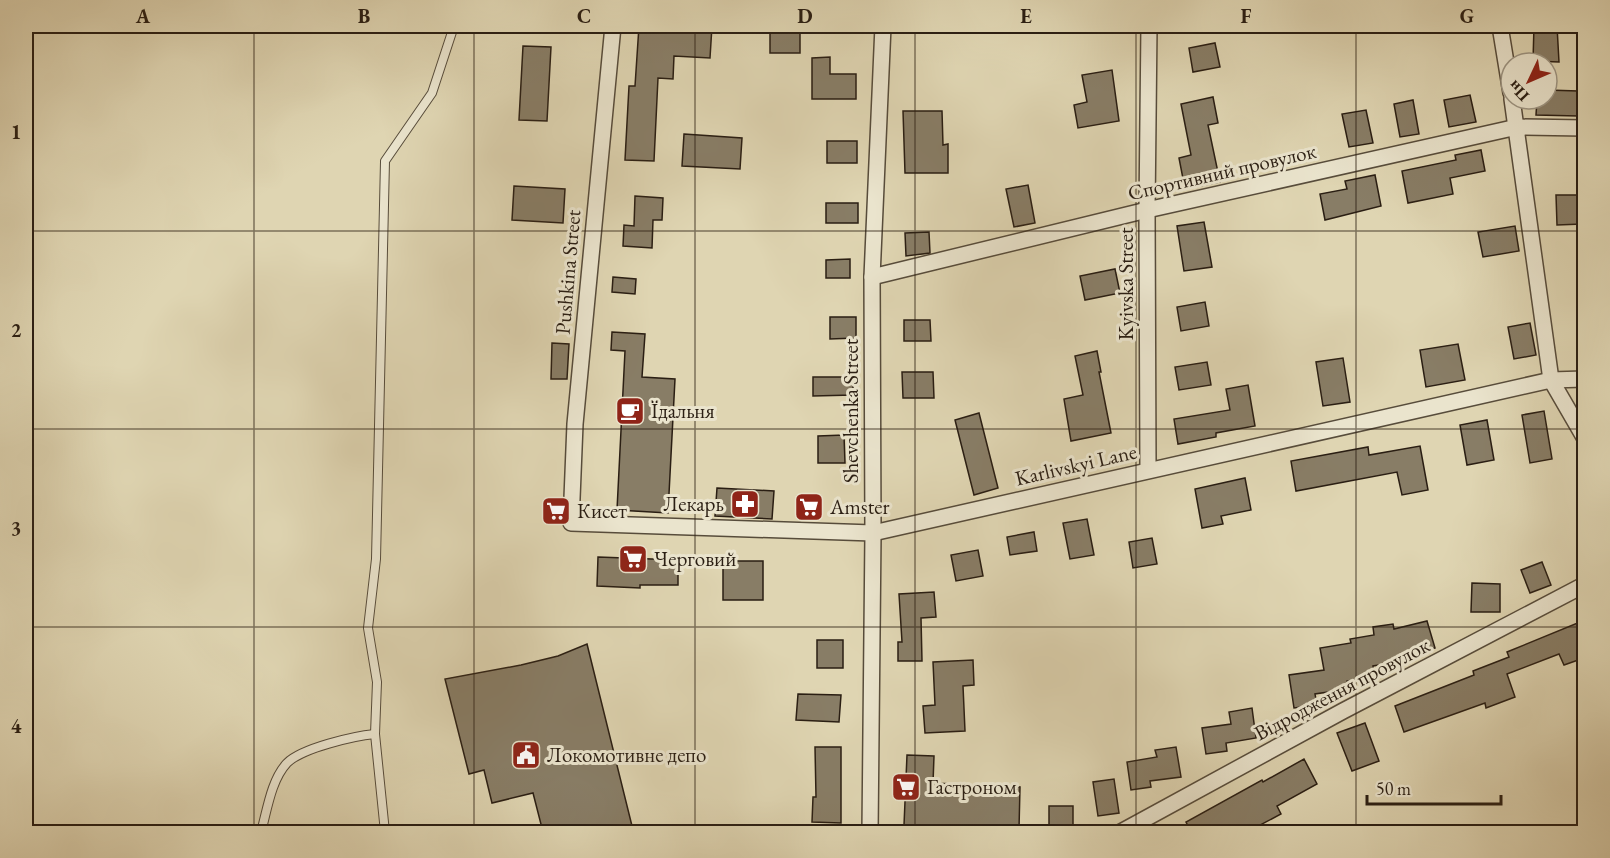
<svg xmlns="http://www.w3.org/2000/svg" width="1610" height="858" viewBox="0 0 1610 858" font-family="'EB Garamond',serif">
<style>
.building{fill:#887d66;stroke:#2a1e13;stroke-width:1.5}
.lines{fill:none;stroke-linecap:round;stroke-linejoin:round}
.lane-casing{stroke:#574c3b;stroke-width:10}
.street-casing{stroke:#574c3b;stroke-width:18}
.lane{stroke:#eae4cd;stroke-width:8}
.street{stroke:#eae4cd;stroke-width:15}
.grid{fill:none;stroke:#2a1e13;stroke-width:1.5;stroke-opacity:0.55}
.labels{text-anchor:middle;stroke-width:6;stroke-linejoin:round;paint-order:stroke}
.street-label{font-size:21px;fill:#2a1e13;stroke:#eae4cd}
.poi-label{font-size:21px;fill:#2a1e13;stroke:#eae4cd;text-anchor:start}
.neatline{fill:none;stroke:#2a1e13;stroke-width:2}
.grid-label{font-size:20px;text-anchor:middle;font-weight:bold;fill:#2a1e13}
</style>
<rect width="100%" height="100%" fill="#dfd5b2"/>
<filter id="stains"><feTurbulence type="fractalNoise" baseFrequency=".00333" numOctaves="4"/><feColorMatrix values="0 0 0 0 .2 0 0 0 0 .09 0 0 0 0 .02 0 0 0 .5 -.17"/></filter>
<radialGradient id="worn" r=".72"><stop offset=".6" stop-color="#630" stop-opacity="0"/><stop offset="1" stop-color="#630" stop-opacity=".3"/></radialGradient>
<g class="building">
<path d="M639,26H712L710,58L674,56L673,79L658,78L654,161L625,160L629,86H635Z"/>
<path d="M1534,26H1557L1559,62L1533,61Z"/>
<rect x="770" y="27" width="30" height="26"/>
<path d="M1215,43L1220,67L1193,72L1189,48Z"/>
<path d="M523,46L551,47L547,121L519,120Z"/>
<path d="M830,57V74H856V99H812V58Z"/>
<path d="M1112,70L1119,121L1078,128L1074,105L1087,102L1082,75Z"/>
<path d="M1547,90L1578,91V116L1536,115L1537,99H1547Z"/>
<path d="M1470,95L1476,122L1449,127L1444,100Z"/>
<path d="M1213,97L1218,123L1208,125L1220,182L1185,189L1179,158L1191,155L1181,104Z"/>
<path d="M1413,100L1419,134L1400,137L1394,104Z"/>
<path d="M1366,110L1373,143L1349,147L1342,114Z"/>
<path d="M903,111H942L943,145L948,144V173H905Z"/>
<path d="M684,134L742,138L740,169L682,166Z"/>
<rect x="827" y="141" width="30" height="22"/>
<path d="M1481,150L1485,171L1450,178L1453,194L1408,203L1402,171L1456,160L1455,155Z"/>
<path d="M1375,175L1381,206L1325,220L1320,194L1347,189L1345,181Z"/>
<path d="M1028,185L1035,223L1014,227L1006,189Z"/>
<path d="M514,186L565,189L563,223L512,220Z"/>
<path d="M1556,195H1580L1582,224L1557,225Z"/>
<path d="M635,196L663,198L662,220H653L652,248L623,246L624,225L634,226Z"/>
<rect x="826" y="203" width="32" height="20"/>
<path d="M1204,222L1212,267L1184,271L1177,226Z"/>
<path d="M1515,226L1519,251L1483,257L1478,232Z"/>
<path d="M929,232L930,253L906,256L905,233Z"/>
<path d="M850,259V278H826V260Z"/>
<path d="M1115,269L1120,293L1085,300L1080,276Z"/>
<path d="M613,277L636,279L635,294L612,292Z"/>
<path d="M1205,302L1209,326L1181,331L1177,307Z"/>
<path d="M830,317H856V338L830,339Z"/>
<path d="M904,320H930L931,341H904Z"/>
<path d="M1530,323L1536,355L1514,359L1508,327Z"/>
<path d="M612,332L645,334L642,377L675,379L668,513L617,510L625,351L611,350Z"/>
<path d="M552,343L569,344L567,379H551Z"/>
<path d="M1458,344L1465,380L1426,387L1420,350Z"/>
<path d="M1097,351L1101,372H1099L1111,433L1071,441L1064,399L1083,395L1075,356Z"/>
<path d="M1343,358L1350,402L1323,406L1316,362Z"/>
<path d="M1207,362L1211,385L1179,390L1175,367Z"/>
<path d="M902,372H933L934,398H903Z"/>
<path d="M813,377H853V395L813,396Z"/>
<path d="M1248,385L1255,426L1216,433V437L1178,444L1174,419L1230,410L1226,389Z"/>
<path d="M1544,411L1552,459L1530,463L1522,415Z"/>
<path d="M979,413L998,488L974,495L955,420Z"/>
<path d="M1487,420L1494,460L1467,465L1460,425Z"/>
<path d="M844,435L845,463H818V436Z"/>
<path d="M1420,446L1428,490L1402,495L1397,472L1296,491L1291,461L1368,447L1369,455Z"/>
<path d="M1245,478L1251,510L1221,516L1223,524L1202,528L1195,489Z"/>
<path d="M717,488L774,491L772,519L715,516Z"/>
<path d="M548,504L562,505L561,519L548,518Z"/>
<path d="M1087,519L1094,555L1070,559L1063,523Z"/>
<path d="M1034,532L1037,551L1010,555L1007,537Z"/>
<path d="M1152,538L1157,564L1133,568L1129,542Z"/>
<path d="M978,550L983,576L956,581L951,555Z"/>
<path d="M598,557L678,560V585H640V588L597,586Z"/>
<rect x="723" y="561" width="40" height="39"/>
<path d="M1542,562L1551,585L1530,593L1521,570Z"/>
<path d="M1472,583L1500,584V612H1471Z"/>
<path d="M934,592L936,617L921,618L922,661H898V642H902L899,594Z"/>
<path d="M1427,621L1435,648L1398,658L1399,662L1373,666L1374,677L1347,681L1349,689L1315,694L1317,705L1294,708L1289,675L1324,670L1320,648L1351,643L1350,639L1374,635L1373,627L1393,624L1394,629Z"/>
<path d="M1580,622L1584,635V658L1564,665L1559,654L1507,674L1515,697L1486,708L1485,703L1404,732L1395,706L1474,675L1473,671L1509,657L1507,652Z"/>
<rect x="817" y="640" width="26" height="28"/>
<path d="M587,644L633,830L625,832H543L533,793L492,803L484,770L469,774L445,679L521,665L558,656Z"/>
<path d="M973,660L974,685L963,686L965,731L925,733L923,706L935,705L933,662Z"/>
<path d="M798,694L841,695L839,722L796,720Z"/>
<path d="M1252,708L1256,738L1226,743L1227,751L1206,754L1202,728L1231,724L1229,712Z"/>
<path d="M1365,723L1379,761L1352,771L1337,733Z"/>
<path d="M815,747H841V823L812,822L813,797H816Z"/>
<path d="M1176,747L1181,777L1150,781L1151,787L1131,790L1127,762L1157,757L1155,750Z"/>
<path d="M907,755L934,756L933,783L1020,787L1019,829L904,825Z"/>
<path d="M1304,759L1317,784L1277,806L1281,814L1247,832H1191L1186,822L1262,780L1263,782Z"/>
<path d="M1114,779L1119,813L1098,816L1093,782Z"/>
<rect x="1049" y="806" width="24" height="26"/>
</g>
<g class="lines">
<g class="lane-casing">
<g id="lane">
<path d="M261,832C267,811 271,780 287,763C302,748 354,736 375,734"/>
<path d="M385,832L375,734L377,682L368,628L376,559L385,161L432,93L454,26"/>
</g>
</g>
<g class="street-casing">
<g id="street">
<path d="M613,26L575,424L571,523L873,533L1551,380L1584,379"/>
<path d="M1500,26L1511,93"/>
<path d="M1512,99L1551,380L1584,437"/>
<path d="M872,277L1147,210L1517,127L1584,128"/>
<path d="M1148,470L1147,210L1149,26"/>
<path d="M870,832L873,533L872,277L883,26"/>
<path d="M1121,832L1343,711L1584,585"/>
</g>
</g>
<use href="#lane" class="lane"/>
<use href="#street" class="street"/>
</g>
<path class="grid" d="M254,26V832M474,26V832M695,26V832M915,26V832M1136,26V832M1356,26V832M26,231H1584M26,429H1584M26,627H1584"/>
<defs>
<g id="cafe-square" transform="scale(1.5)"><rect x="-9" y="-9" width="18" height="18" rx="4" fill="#8f2418" stroke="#eae4cd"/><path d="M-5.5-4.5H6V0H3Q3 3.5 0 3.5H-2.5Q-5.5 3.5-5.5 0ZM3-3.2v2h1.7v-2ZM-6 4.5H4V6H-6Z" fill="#fff"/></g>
<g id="pharmacy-square" transform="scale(1.5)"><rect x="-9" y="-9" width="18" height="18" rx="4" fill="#8f2418" stroke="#eae4cd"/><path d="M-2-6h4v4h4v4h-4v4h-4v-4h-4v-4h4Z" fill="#fff"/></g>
<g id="supermarket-square" transform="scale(1.5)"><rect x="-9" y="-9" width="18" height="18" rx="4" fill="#8f2418" stroke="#eae4cd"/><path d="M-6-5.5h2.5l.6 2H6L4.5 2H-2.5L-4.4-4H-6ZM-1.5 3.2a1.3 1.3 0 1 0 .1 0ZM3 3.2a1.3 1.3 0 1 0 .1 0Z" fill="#fff"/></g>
<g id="civic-square" transform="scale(1.5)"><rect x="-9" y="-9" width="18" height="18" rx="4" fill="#8f2418" stroke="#eae4cd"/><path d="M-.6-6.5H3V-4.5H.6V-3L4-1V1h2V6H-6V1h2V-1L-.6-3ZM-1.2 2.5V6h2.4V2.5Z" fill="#fff"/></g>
</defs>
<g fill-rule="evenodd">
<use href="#cafe-square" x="630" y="411"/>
<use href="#pharmacy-square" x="745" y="504"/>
<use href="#supermarket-square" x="809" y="507"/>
<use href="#supermarket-square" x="556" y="511"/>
<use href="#supermarket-square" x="633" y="559"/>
<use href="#civic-square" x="526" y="755"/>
<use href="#supermarket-square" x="906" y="787"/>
</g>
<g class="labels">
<g class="street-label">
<text transform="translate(1222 172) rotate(-13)" y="7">Спортивний провулок</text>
<text transform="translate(568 272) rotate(-85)" y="7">Pushkina Street</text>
<text transform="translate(1126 284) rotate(-90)" y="7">Kyivska Street</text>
<text transform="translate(851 411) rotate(-90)" y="7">Shevchenka Street</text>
<text transform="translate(1076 465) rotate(-13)" y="7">Karlіvskyi Lane</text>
<text transform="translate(1342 689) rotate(-28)" y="7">Відродження провулок</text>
</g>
<g class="poi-label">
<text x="651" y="418">Їдальня</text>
<text x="724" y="511" text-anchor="end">Лекарь</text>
<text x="830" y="514">Amster</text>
<text x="577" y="518">Кисет</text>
<text x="654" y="566">Черговий</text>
<text x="547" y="762">Локомотивне депо</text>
<text x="927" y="794">Гастроном</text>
</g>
</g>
<rect width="1610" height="858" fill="none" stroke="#dfd5b2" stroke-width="66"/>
<g transform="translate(1529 81) rotate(226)"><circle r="28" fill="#eae4cd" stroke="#9d9583" stroke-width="1.5"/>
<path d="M0-4.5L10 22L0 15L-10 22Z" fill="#8f2418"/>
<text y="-9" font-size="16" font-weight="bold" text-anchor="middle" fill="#2a1e13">Пн</text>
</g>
<path d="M1367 795v9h134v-9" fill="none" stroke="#2a1e13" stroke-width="3"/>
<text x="1376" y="795" font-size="18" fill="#2a1e13" stroke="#eae4cd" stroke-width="4.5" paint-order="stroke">50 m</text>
<rect x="33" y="33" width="1544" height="792" class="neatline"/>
<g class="grid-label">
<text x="143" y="23">A</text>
<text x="364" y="23">B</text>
<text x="584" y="23">C</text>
<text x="805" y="23">D</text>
<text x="1026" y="23">E</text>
<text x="1246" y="23">F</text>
<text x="1467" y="23">G</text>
<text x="16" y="139">1</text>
<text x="16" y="337">2</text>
<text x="16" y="535">3</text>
<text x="16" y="733">4</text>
</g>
<rect width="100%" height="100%" filter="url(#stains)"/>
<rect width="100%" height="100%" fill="url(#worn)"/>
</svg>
